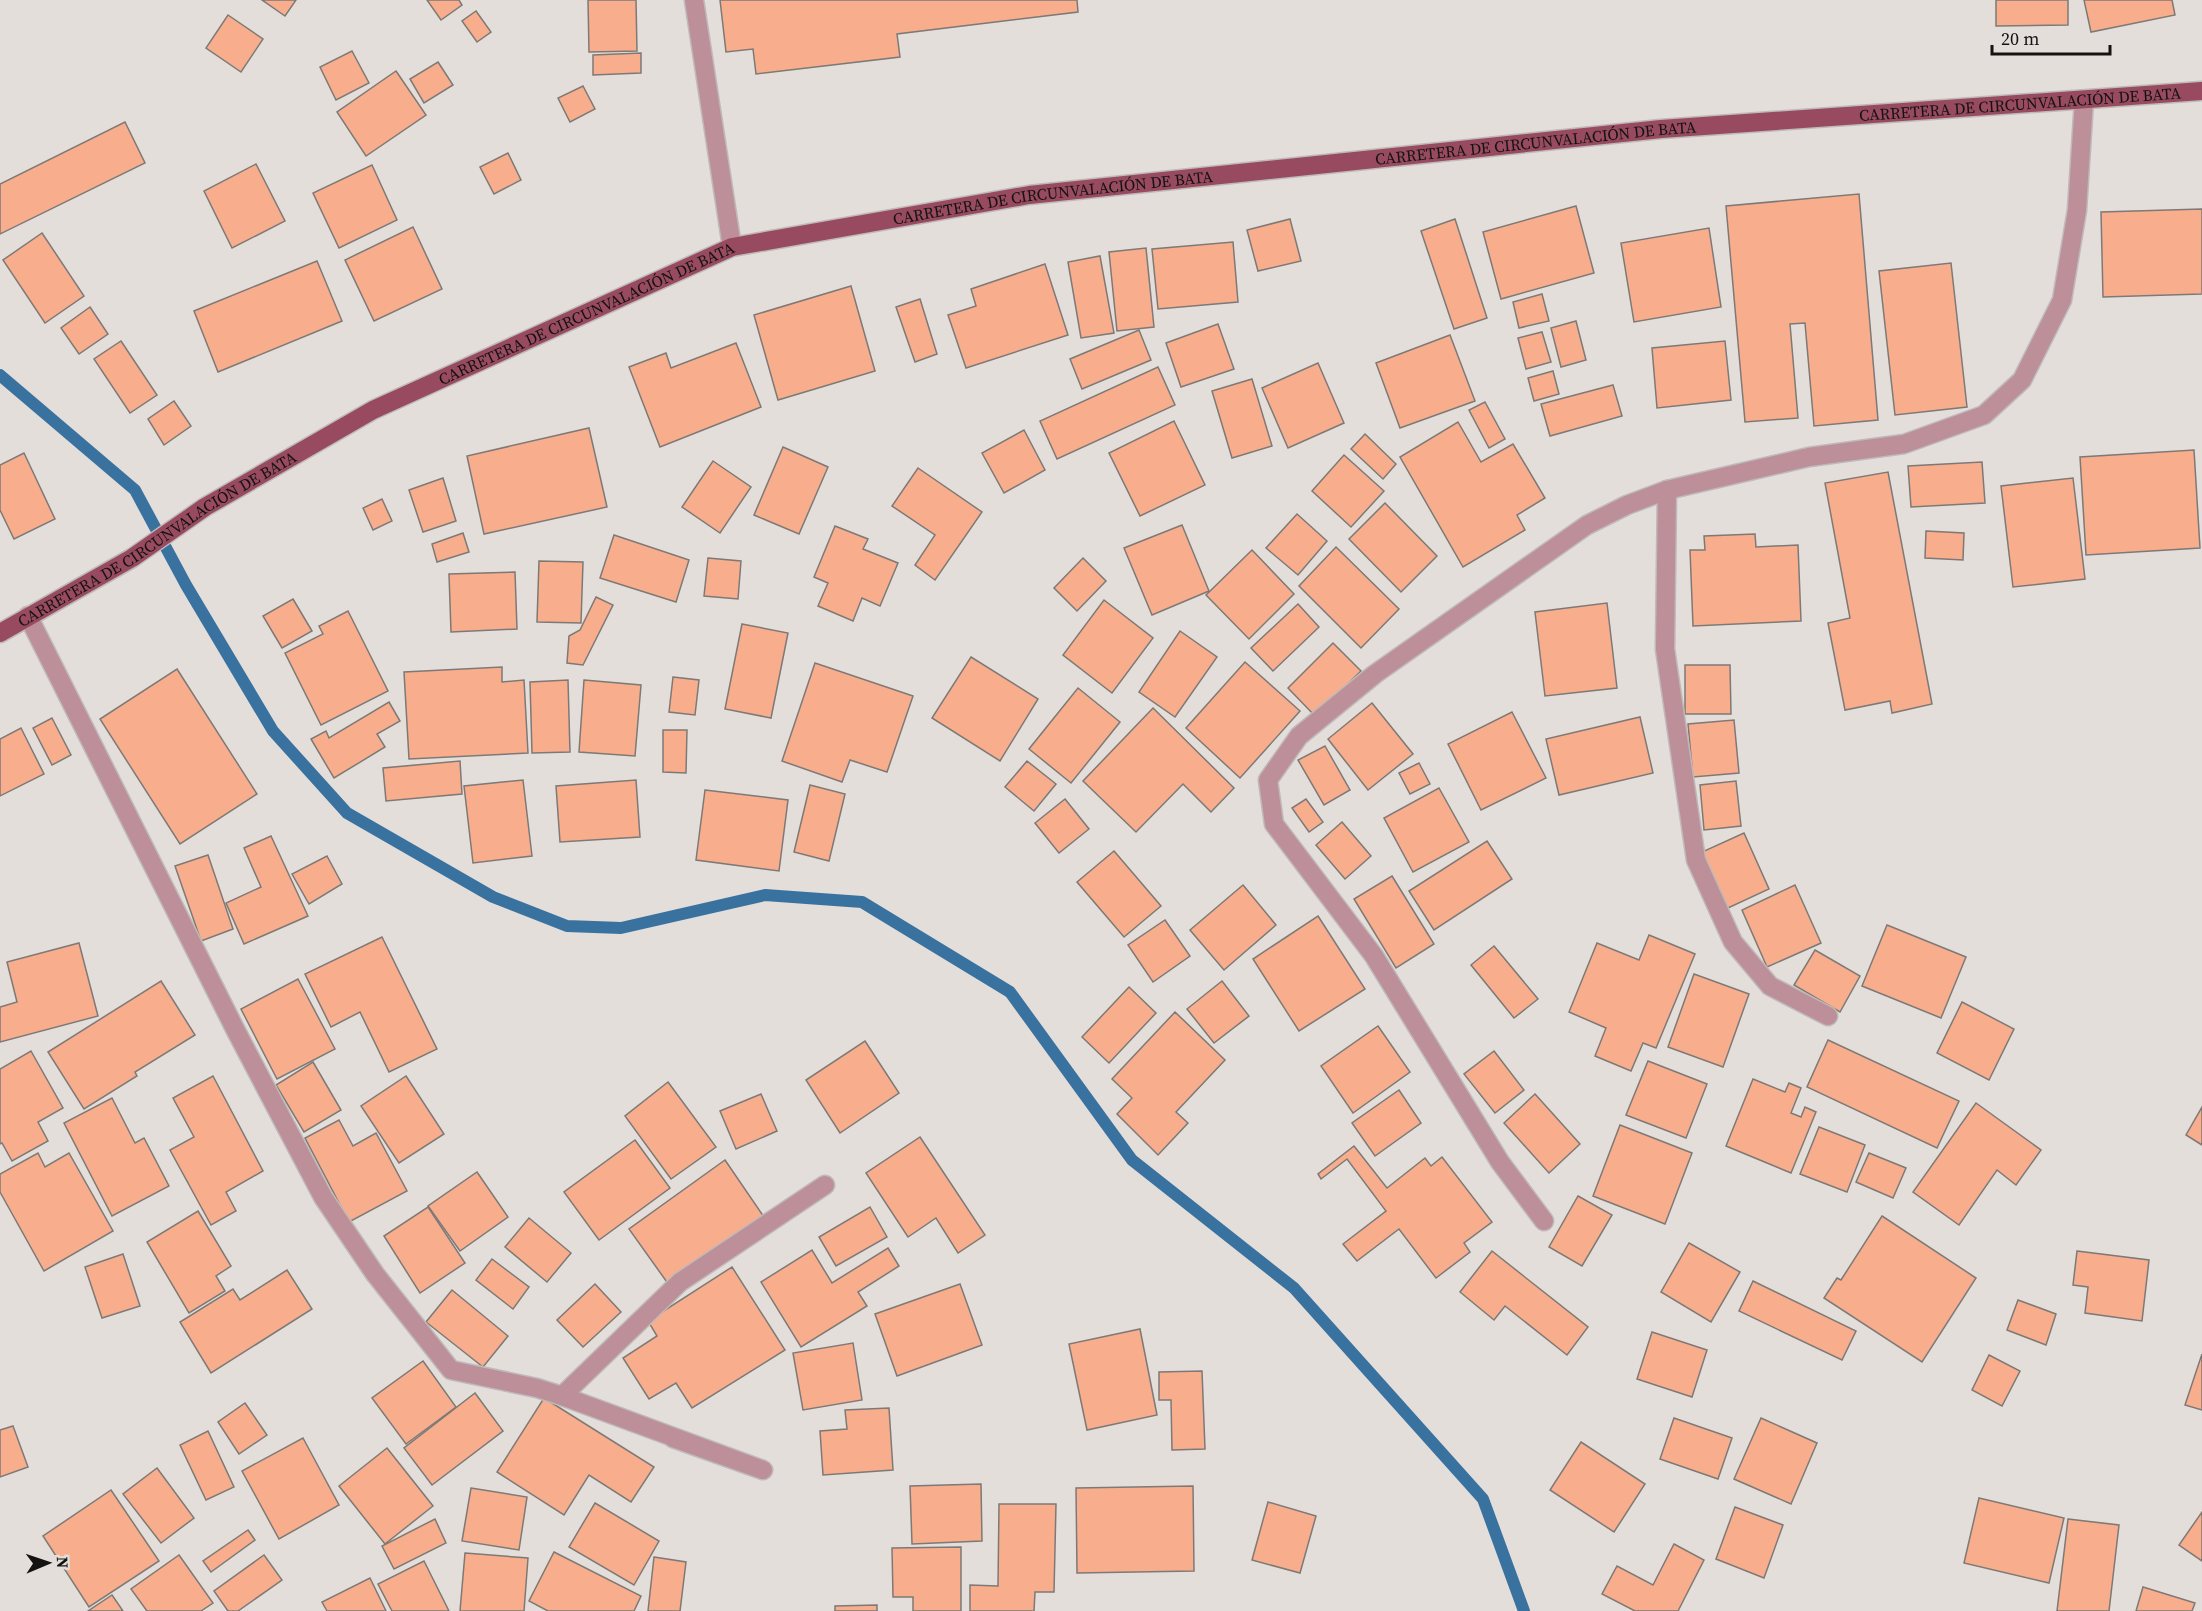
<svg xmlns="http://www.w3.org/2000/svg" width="2202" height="1611" viewBox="0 0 2202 1611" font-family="'Source Serif 4',serif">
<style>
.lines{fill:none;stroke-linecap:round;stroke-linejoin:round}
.stream{stroke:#3a729f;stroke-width:12}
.building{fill:#f8ae8c;stroke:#7e7976;stroke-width:1.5}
.minor-casing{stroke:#bfb9b7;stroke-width:21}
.tertiary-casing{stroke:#bfb9b7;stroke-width:21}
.primary-casing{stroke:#bfb9b7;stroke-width:21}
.minor{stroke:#bc8f99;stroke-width:18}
.tertiary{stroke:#bc8f99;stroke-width:18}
.primary{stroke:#974a60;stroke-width:18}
.labels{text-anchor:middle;stroke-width:4.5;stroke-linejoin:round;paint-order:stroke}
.street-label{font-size:16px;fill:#141312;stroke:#e4dedb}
</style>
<rect width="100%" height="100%" fill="#e4dedb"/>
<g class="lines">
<path class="stream" d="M0,375L135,490L186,585L273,731L347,813L493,897L567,926L621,928L765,895L862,902L1010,992L1132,1160L1294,1288L1483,1499L1524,1611"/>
</g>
<g class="building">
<path d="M262,0H296L285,16Z"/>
<path d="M427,0H459L462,5L441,20Z"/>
<path d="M588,0H636L637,51L589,52Z"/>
<path d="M720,0H1077L1078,12L897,34L900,57L756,74L753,49L726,52Z"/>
<path d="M1996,0H2068V25L1996,26Z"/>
<path d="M2084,0H2172L2175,15L2091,32Z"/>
<path d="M476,11L491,32L477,42L462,21Z"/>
<path d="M228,15L263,39L241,72L206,48Z"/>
<path d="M352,51L369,83L336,100L320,67Z"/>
<path d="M641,53V73L593,75V55Z"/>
<path d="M438,62L453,85L424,103L410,79Z"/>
<path d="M396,71L426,115L366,156L337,112Z"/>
<path d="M583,86L595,109L570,122L558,98Z"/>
<path d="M125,122L145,163L0,234V184Z"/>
<path d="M508,153L521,180L494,194L480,167Z"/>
<path d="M256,164L285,221L232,248L204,191Z"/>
<path d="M372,165L397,220L339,248L313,193Z"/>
<path d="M1859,194L1878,420L1814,426L1805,323L1790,324L1798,418L1745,422L1726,206Z"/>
<path d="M1576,206L1594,273L1501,299L1483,232Z"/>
<path d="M2202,209V294L2103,297L2101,212Z"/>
<path d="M1290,219L1301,261L1258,271L1247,230Z"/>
<path d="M1455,219L1487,318L1454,329L1421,231Z"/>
<path d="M413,227L442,289L374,321L345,260Z"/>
<path d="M1709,228L1721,307L1634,322L1621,243Z"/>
<path d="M42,233L84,296L45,323L3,260Z"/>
<path d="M1233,242L1238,302L1158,309L1152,249Z"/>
<path d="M1146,248L1154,327L1117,331L1109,252Z"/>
<path d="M1100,256L1114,333L1081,338L1068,262Z"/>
<path d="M317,261L342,321L218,372L194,311Z"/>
<path d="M1951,263L1967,407L1895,415L1879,271Z"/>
<path d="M1045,264L1068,335L966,368L948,315L976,306L971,289Z"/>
<path d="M851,286L875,371L778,400L754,315Z"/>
<path d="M1542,294L1549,321L1519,328L1513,302Z"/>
<path d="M920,299L937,354L915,362L896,307Z"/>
<path d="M90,307L108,334L79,354L61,328Z"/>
<path d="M1576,321L1586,360L1561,367L1551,328Z"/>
<path d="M1218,324L1234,369L1181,387L1166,343Z"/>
<path d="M1139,330L1151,360L1082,389L1070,359Z"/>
<path d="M1542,332L1551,362L1526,369L1518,338Z"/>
<path d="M1450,335L1475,401L1400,428L1376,363Z"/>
<path d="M121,341L157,395L130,413L94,359Z"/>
<path d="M1725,341L1731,400L1657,408L1652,348Z"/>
<path d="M736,343L761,407L660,447L629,367L666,353L671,368Z"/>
<path d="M1318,363L1344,423L1288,448L1262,388Z"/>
<path d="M1158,367L1175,405L1057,459L1040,421Z"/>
<path d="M1553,371L1559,394L1534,401L1528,378Z"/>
<path d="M1252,379L1272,446L1232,458L1212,391Z"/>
<path d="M1613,385L1622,416L1550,436L1541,404Z"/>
<path d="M174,401L191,426L164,445L148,419Z"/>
<path d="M1485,402L1505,439L1489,448L1469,410Z"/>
<path d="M1174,421L1205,485L1140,516L1109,453Z"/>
<path d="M1458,422L1481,462L1513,444L1545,498L1517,515L1525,530L1463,567L1400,457Z"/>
<path d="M589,428L607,507L484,534L467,456Z"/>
<path d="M1024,430L1045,470L1004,493L982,453Z"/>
<path d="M1365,434L1396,464L1383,479L1351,449Z"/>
<path d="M783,447L828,467L799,534L754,515Z"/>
<path d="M2194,450L2200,548L2086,555L2080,457Z"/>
<path d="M24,453L55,519L14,539L0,510V465Z"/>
<path d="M1344,455L1384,491L1351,527L1312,491Z"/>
<path d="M713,461L751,487L720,533L682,507Z"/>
<path d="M1982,462L1985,503L1911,507L1908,466Z"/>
<path d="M918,468L982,512L935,580L915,565L935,535L892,506Z"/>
<path d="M1888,472L1932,704L1892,713L1890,701L1845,710L1828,623L1850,618L1825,483Z"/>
<path d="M443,478L456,521L423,532L409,490Z"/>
<path d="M2073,478L2085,579L2013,587L2001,486Z"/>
<path d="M382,499L392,521L373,530L363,508Z"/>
<path d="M1385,503L1437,556L1401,592L1349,539Z"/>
<path d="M1297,514L1327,541L1298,575L1266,548Z"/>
<path d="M1182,525L1209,591L1152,615L1124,548Z"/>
<path d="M835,526L868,539L863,549L898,563L880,606L862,598L853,621L818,606L828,583L814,577Z"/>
<path d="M1926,531L1964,533L1963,560L1925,558Z"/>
<path d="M463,533L469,552L437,562L432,544Z"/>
<path d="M1755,534L1756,547L1798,545L1801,621L1693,626L1690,550H1705L1704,536Z"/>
<path d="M614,535L689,560L676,602L600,578Z"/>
<path d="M1336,547L1399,609L1361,648L1299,586Z"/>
<path d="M1252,550L1294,594L1249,639L1206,595Z"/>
<path d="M708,558L741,561L738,599L704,596Z"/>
<path d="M1083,558L1106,581L1077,611L1054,588Z"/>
<path d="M539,561L583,562L581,623L537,622Z"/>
<path d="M515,572L517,629L451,632L449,574Z"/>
<path d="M596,597L613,605L583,665L567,663L569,636L580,630Z"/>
<path d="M293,599L312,631L282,648L263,616Z"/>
<path d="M1104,600L1153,638L1112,693L1063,655Z"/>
<path d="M1607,603L1617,688L1545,696L1535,612Z"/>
<path d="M1298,604L1319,627L1273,671L1251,648Z"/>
<path d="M348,611L388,691L321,725L285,653L323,634L319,626Z"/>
<path d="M742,624L788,633L771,718L725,709Z"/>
<path d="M1180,631L1217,657L1175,717L1139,692Z"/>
<path d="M1333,643L1361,671L1315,716L1288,688Z"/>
<path d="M971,657L1038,699L1000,761L932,718Z"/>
<path d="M1245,662L1300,711L1240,778L1186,728Z"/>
<path d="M815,663L913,696L887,772L850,760L842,782L782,761Z"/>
<path d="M1685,665H1730L1731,714H1685Z"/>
<path d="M502,667V682L524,680L528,753L409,759L404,672Z"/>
<path d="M177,669L257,794L180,844L100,719Z"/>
<path d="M673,677L699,680L695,715L669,712Z"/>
<path d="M568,680L570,752L532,753L530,682Z"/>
<path d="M584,680L641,685L635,756L579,752Z"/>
<path d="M1078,688L1120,722L1071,783L1029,749Z"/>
<path d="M389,702L400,721L377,734L385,747L334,778L311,739L326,731L329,738Z"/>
<path d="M1372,703L1413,754L1368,790L1328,739Z"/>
<path d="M1153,708L1234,788L1211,812L1183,784L1136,832L1083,781Z"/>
<path d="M1512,712L1546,778L1481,810L1448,744Z"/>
<path d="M1640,717L1653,773L1559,795L1546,739Z"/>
<path d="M52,718L71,755L52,765L33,728Z"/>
<path d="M1734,720L1739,773L1693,777L1688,724Z"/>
<path d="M21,728L44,774L0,796V739Z"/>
<path d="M663,730H687L686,773L663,772Z"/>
<path d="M1325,746L1350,790L1324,805L1298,760Z"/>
<path d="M460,761L462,794L386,801L383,768Z"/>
<path d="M1027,761L1056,784L1034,811L1005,787Z"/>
<path d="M1419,763L1430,784L1410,794L1399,773Z"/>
<path d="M523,780L532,856L473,863L464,786Z"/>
<path d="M636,780L640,837L560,842L556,786Z"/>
<path d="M1736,781L1741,826L1704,830L1700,785Z"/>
<path d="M810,785L845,794L829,861L794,852Z"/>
<path d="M1439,788L1469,842L1413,872L1384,818Z"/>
<path d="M705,790L788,800L779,871L696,860Z"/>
<path d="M1065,799L1089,829L1059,853L1035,823Z"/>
<path d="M1306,799L1323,822L1309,832L1292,808Z"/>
<path d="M1342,822L1371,856L1345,879L1316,845Z"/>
<path d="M1744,833L1769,889L1728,908L1702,852Z"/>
<path d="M271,836L308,916L244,944L226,903L261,887L244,848Z"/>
<path d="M1487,841L1512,879L1434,930L1409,891Z"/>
<path d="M1114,851L1161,906L1124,937L1077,882Z"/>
<path d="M208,855L233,929L201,941L175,866Z"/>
<path d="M327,856L342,884L309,904L292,874Z"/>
<path d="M1392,876L1434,944L1396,968L1354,899Z"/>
<path d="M1243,885L1276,925L1224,970L1190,930Z"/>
<path d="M1795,885L1821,943L1767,967L1742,910Z"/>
<path d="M1318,916L1365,989L1299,1031L1253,959Z"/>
<path d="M1165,920L1190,956L1153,982L1128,945Z"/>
<path d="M1887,925L1966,957L1941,1018L1862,986Z"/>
<path d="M1649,935L1695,954L1656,1048L1643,1043L1631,1071L1595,1056L1606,1028L1569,1012L1597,943L1639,960Z"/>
<path d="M382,937L437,1049L389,1072L360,1012L331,1027L305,974Z"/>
<path d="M79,943L98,1016L0,1042V1007L17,1002L7,962Z"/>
<path d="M1494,946L1538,999L1514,1018L1471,965Z"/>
<path d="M1815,950L1860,976L1840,1012L1794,985Z"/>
<path d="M1694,974L1749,994L1723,1067L1668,1047Z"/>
<path d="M298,979L335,1049L277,1079L241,1009Z"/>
<path d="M161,981L195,1035L135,1072L137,1076L84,1109L48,1052Z"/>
<path d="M1222,981L1249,1016L1214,1043L1187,1009Z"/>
<path d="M1129,987L1156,1013L1109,1063L1082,1037Z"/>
<path d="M1962,1002L2014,1029L1989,1080L1937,1053Z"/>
<path d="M1175,1012L1225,1060L1176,1112L1188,1123L1158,1155L1117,1114L1132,1098L1112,1079Z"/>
<path d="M1378,1026L1410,1072L1353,1113L1321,1066Z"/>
<path d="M1828,1040L1959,1101L1937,1148L1807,1087Z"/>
<path d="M865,1041L899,1093L840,1133L806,1080Z"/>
<path d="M31,1051L63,1108L38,1122L48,1141L12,1161L2,1143L0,1144V1069Z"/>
<path d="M1494,1051L1524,1090L1495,1113L1464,1074Z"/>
<path d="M1648,1061L1707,1084L1686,1138L1626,1115Z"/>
<path d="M313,1062L341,1110L304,1132L276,1085Z"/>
<path d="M213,1076L263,1171L226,1192L236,1211L211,1225L170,1150L194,1137L173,1098Z"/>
<path d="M406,1076L444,1134L399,1163L361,1106Z"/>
<path d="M1753,1079L1785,1092L1789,1083L1801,1088L1791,1113L1801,1117L1805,1107L1816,1112L1791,1173L1726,1146Z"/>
<path d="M668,1082L716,1147L671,1179L625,1116Z"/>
<path d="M1399,1090L1421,1123L1375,1156L1352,1123Z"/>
<path d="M761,1094L777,1131L736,1149L720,1111Z"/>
<path d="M1535,1094L1580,1144L1549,1173L1504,1123Z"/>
<path d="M112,1098L135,1143L144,1138L169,1186L112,1216L64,1123Z"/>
<path d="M1976,1103L2041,1150L2016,1185L1997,1170L1959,1225L1913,1192Z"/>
<path d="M2202,1107V1145L2186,1135Z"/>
<path d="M339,1120L353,1146L376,1133L407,1191L349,1222L305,1138Z"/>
<path d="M1620,1125L1692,1153L1665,1224L1593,1196Z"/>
<path d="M1819,1127L1865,1145L1847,1192L1800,1174Z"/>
<path d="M920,1137L985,1235L958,1253L936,1218L908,1237L866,1173Z"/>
<path d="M635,1140L670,1188L599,1240L564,1192Z"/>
<path d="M1354,1146L1387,1188L1425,1158L1431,1166L1442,1157L1492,1222L1464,1243L1470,1252L1436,1278L1399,1229L1357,1261L1343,1244L1386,1211L1347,1159L1321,1179L1318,1174Z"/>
<path d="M38,1153L45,1167L69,1153L113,1231L44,1271L0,1192V1174Z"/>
<path d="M1869,1153L1906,1168L1893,1198L1856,1182Z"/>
<path d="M725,1160L764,1217L669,1285L629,1229Z"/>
<path d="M477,1172L508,1217L460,1251L428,1206Z"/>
<path d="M1578,1196L1612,1215L1582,1266L1549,1247Z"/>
<path d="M428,1207L465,1263L420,1293L384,1236Z"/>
<path d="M870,1207L887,1237L836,1266L819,1237Z"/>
<path d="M198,1211L231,1266L216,1276L225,1291L189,1313L147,1242Z"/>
<path d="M1882,1216L1976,1278L1922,1362L1824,1298L1837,1278L1841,1280Z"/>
<path d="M529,1218L571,1253L547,1282L505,1247Z"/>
<path d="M1689,1243L1740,1272L1711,1322L1661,1292Z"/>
<path d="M888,1248L899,1266L858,1292L867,1306L801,1347L761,1282L812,1250L832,1283Z"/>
<path d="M1492,1251L1588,1327L1567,1355L1505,1306L1494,1320L1460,1292Z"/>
<path d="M2077,1251L2149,1260L2142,1321L2085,1313L2088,1287L2073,1285Z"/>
<path d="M123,1254L140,1306L102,1318L85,1267Z"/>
<path d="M492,1259L529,1287L513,1309L476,1280Z"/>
<path d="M732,1267L785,1350L692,1408L676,1383L649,1399L623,1358L657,1336L648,1321Z"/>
<path d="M287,1270L312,1309L211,1373L180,1322L233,1289L240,1300Z"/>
<path d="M1753,1281L1856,1331L1842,1360L1739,1311Z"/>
<path d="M595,1284L621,1312L583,1347L557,1320Z"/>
<path d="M960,1284L982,1345L897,1376L875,1314Z"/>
<path d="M452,1290L508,1336L483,1367L426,1322Z"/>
<path d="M2018,1300L2056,1314L2046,1345L2007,1330Z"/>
<path d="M1140,1329L1157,1415L1087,1430L1069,1344Z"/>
<path d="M1652,1332L1707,1350L1692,1397L1637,1379Z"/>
<path d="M853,1343L862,1400L803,1410L793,1353Z"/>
<path d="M2202,1354V1410L2185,1405Z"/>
<path d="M1989,1355L2020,1371L2002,1406L1972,1390Z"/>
<path d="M423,1361L456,1407L406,1444L372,1398Z"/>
<path d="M1202,1371L1205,1449L1172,1450L1171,1400H1159V1372Z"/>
<path d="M475,1393L503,1431L432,1485L404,1448Z"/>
<path d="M544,1398L654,1467L631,1502L589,1475L564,1515L497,1472Z"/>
<path d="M245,1403L267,1435L239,1454L218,1422Z"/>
<path d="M889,1408L893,1470L823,1475L820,1431L847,1429L845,1410Z"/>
<path d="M1674,1418L1732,1438L1718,1479L1660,1459Z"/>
<path d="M1761,1418L1817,1443L1791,1504L1734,1479Z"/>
<path d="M13,1426L28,1467L0,1477V1430Z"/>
<path d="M208,1431L234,1487L206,1500L180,1445Z"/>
<path d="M303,1438L339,1505L279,1539L242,1471Z"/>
<path d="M1581,1442L1645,1484L1614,1532L1550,1490Z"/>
<path d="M387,1448L433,1506L385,1544L339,1486Z"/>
<path d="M157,1468L194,1518L161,1543L123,1494Z"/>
<path d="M981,1484L982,1541L912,1544L910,1486Z"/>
<path d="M1193,1486L1194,1571L1077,1573L1076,1488Z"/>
<path d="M471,1488L527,1497L519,1550L462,1541Z"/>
<path d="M111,1490L159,1561L89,1607L43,1536Z"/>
<path d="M1979,1498L2064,1518L2049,1583L1964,1563Z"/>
<path d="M1268,1502L1316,1516L1300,1573L1252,1560Z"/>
<path d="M595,1503L659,1541L634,1585L569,1547Z"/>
<path d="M999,1504H1056L1054,1592H1035L1034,1611H970V1585L998,1586Z"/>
<path d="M1735,1507L1783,1525L1764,1578L1716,1559Z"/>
<path d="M2202,1512V1561L2179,1545Z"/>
<path d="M435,1519L446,1543L394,1569L382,1546Z"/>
<path d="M2068,1519L2119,1525L2109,1611H2057Z"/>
<path d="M248,1530L255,1540L211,1572L203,1561Z"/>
<path d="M1674,1544L1704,1560L1678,1611H1635L1602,1594L1617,1566L1653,1585Z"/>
<path d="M961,1547V1611H913V1597H893L892,1548Z"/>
<path d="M554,1552L641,1596L634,1611H548L529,1601Z"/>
<path d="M465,1553L528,1558L524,1611H460Z"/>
<path d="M179,1555L213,1603L201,1611H147L131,1589Z"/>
<path d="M264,1555L282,1580L238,1611H228L214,1591Z"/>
<path d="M654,1557L686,1562L680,1611H648Z"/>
<path d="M424,1561L449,1611H392L378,1584Z"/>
<path d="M370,1578L386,1611H327L322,1602Z"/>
<path d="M2143,1587L2195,1603L2192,1611H2136Z"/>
<path d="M112,1595L123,1611H88Z"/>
<path d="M877,1605V1611H835V1606Z"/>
</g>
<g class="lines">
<g class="minor-casing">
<g id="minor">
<path d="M1667,490L1665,649L1696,860L1733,942L1770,986L1828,1016"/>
<path d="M28,616L235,1029L323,1197L375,1274L451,1370L537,1388L562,1396L763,1470L673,1438"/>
<path d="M1544,1221L1500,1162L1374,956L1274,824L1268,780L1299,736L1375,674L1587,525L1627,505L1667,490L1809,457L1904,444L1984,415L2022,380L2062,300L2077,210L2084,100"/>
<path d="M562,1396L680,1282L825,1185"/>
</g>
</g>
<g class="tertiary-casing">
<path id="tertiary" d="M694,0L732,247"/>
</g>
<g class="primary-casing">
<g id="primary">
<path id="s1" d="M0,633L132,558L205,507L373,410L732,247L1029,195L1661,129L2202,91"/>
</g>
</g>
<use href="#minor" class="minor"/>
<use href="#tertiary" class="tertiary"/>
<use href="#primary" class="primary"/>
</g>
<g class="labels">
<g class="street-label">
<text dy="6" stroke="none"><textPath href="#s1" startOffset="2126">CARRETERA DE CIRCUNVALACIÓN DE BATA</textPath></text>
<text dy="6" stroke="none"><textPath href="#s1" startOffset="1640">CARRETERA DE CIRCUNVALACIÓN DE BATA</textPath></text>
<text dy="6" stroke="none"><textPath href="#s1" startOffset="1154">CARRETERA DE CIRCUNVALACIÓN DE BATA</textPath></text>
<text dy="6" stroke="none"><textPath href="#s1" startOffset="669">CARRETERA DE CIRCUNVALACIÓN DE BATA</textPath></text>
<text dy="6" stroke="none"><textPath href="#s1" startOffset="183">CARRETERA DE CIRCUNVALACIÓN DE BATA</textPath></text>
</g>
</g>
<g transform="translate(48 1563) rotate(88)" stroke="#e4dedb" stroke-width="4.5" paint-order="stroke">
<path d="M0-4.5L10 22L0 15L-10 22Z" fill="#141312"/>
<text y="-9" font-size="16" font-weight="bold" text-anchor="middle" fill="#141312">N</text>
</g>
<path d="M1992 45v9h118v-9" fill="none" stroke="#141312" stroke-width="3"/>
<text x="2001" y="45" font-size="18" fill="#141312" stroke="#e4dedb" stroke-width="4.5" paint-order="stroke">20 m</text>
</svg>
